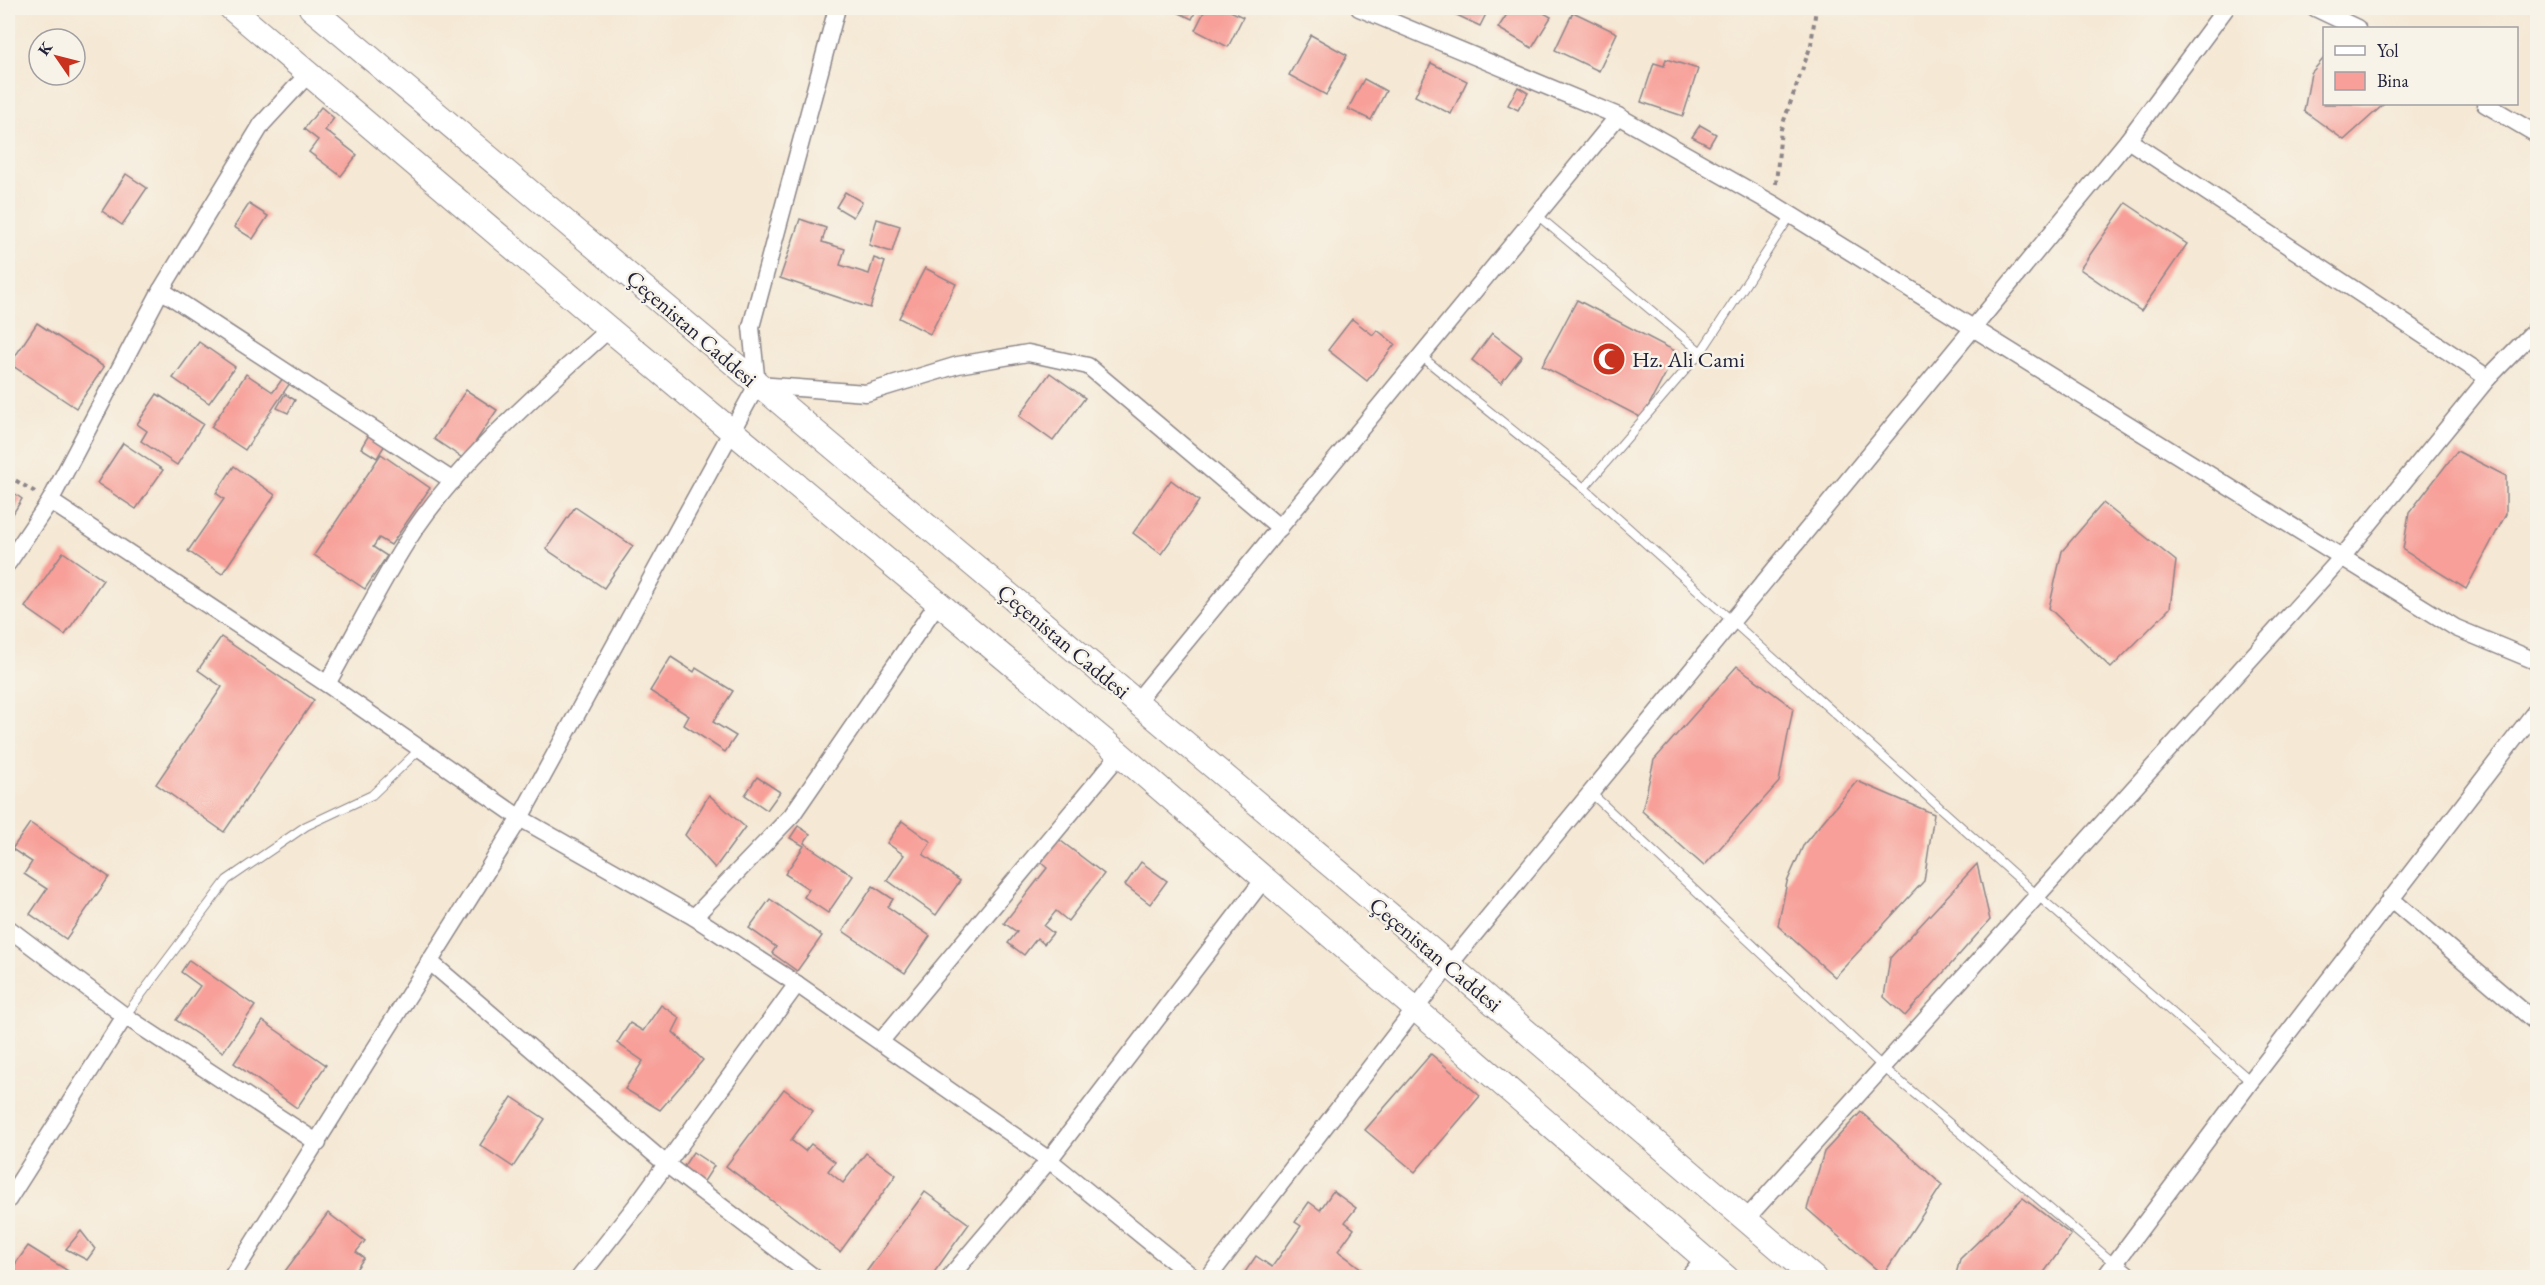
<svg xmlns="http://www.w3.org/2000/svg" width="2545" height="1285" viewBox="0 0 2545 1285" font-family="'EB Garamond',serif">
<style>
.building{fill:#f79f98}
.lines{fill:none;stroke-linecap:round;stroke-linejoin:round}
.lane-casing{stroke:#8c8588;stroke-width:10}
.street-casing{stroke:#8c8588;stroke-width:19}
.secondary-casing{stroke:#8c8588;stroke-width:26}
.path{stroke:#8c8588;stroke-width:4;stroke-dasharray:4.5 4.5;stroke-linecap:butt}
.lane{stroke:#fff;stroke-width:8}
.street{stroke:#fff;stroke-width:16}
.secondary{stroke:#fff;stroke-width:24}
.labels{text-anchor:middle;stroke-width:5;stroke-linejoin:round;paint-order:stroke}
.street-label{font-size:22px;fill:#22223b;stroke:#f7f3e8}
.poi-label{font-size:22px;fill:#22223b;stroke:#f7f3e8;text-anchor:start}
</style>
<rect width="100%" height="100%" fill="#f7f3e8"/>
<filter id="ink" filterUnits="userSpaceOnUse"><feTurbulence type="fractalNoise" baseFrequency=".0167" numOctaves="2"/><feDisplacementMap in="SourceGraphic" scale="12" xChannelSelector="R" yChannelSelector="G"/><feConvolveMatrix kernelMatrix="1 2 1 2 8 2 1 2 1" color-interpolation-filters="sRGB"/></filter>
<filter id="wash" filterUnits="userSpaceOnUse"><feTurbulence type="fractalNoise" baseFrequency=".008" numOctaves="4" result="noise"/><feDisplacementMap in="SourceGraphic" scale="24" xChannelSelector="R" yChannelSelector="G"/><feGaussianBlur stdDeviation="1.35" result="paint"/><feColorMatrix in="noise" values="0 0 0 0 0 0 0 0 0 0 0 0 0 0 0 0 0 1.4 0 .05"/><feComposite in="paint" operator="in"/></filter>
<g filter="url(#wash)">
<rect width="100%" height="100%" fill="#f5e8d4"/>
<g id="blocks">
<g class="building">
<path d="M1169,8H1197L1192,19Z"/>
<path d="M1206,8H1224L1243,17L1228,47L1195,30Z"/>
<path d="M1442,8H1489L1480,26Z"/>
<path d="M1511,8H1535L1551,17L1532,48L1498,28Z"/>
<path d="M1573,12L1617,33L1599,71L1555,50Z"/>
<path d="M1311,35L1347,55L1326,95L1289,75Z"/>
<path d="M2324,58V104H2384L2344,140L2304,111L2311,73Z"/>
<path d="M1666,59L1698,69L1683,116L1641,102L1654,63L1664,66Z"/>
<path d="M1431,63L1467,81L1451,114L1415,96Z"/>
<path d="M1364,79L1386,91L1371,120L1348,109Z"/>
<path d="M1518,87L1528,93L1518,110L1508,105Z"/>
<path d="M321,107L334,118L325,130L357,155L341,176L309,152L318,140L304,129Z"/>
<path d="M1700,125L1716,134L1709,146L1692,137Z"/>
<path d="M126,174L147,188L122,225L102,211Z"/>
<path d="M845,192L862,202L853,217L836,207Z"/>
<path d="M2126,203L2187,244L2141,311L2080,269Z"/>
<path d="M249,204L268,216L253,239L234,227Z"/>
<path d="M800,219L826,228L822,242L845,249L840,265L869,274L874,258L885,262L870,308L780,278Z"/>
<path d="M877,219L900,226L892,252L869,245Z"/>
<path d="M925,268L956,284L930,334L899,318Z"/>
<path d="M1577,300L1677,352L1642,418L1542,366Z"/>
<path d="M1352,319L1373,335L1377,330L1395,344L1367,381L1328,350Z"/>
<path d="M37,323L104,367L76,408L10,364Z"/>
<path d="M1492,333L1522,356L1501,383L1472,360Z"/>
<path d="M199,342L235,367L209,403L173,378Z"/>
<path d="M1050,373L1085,398L1053,441L1019,416Z"/>
<path d="M246,374L273,392L283,378L290,383L245,450L211,427Z"/>
<path d="M466,390L497,410L464,459L434,439Z"/>
<path d="M157,394L203,424L177,465L141,441L147,431L137,424Z"/>
<path d="M285,394L295,400L288,413L277,408Z"/>
<path d="M370,433L386,443L377,458L361,448Z"/>
<path d="M123,443L163,470L136,509L97,483Z"/>
<path d="M2457,451L2506,476V514L2466,589L2403,550L2409,513Z"/>
<path d="M381,454L430,488L391,545L379,538L373,547L387,556L365,589L314,555Z"/>
<path d="M234,466L275,495L222,574L188,551L224,499L216,493Z"/>
<path d="M1171,480L1199,501L1161,554L1133,533Z"/>
<path d="M8,489L22,499L8,522Z"/>
<path d="M2103,503L2176,561L2170,608L2111,668L2049,608L2062,551Z"/>
<path d="M575,507L633,546L604,588L546,549Z"/>
<path d="M63,552L103,580L65,635L25,607Z"/>
<path d="M221,637L314,700L224,832L156,784L222,687L198,670Z"/>
<path d="M671,657L694,672L696,668L733,691L713,722L736,736L725,752L684,725L689,716L650,691Z"/>
<path d="M1737,666L1793,708L1779,782L1704,866L1642,811L1654,760Z"/>
<path d="M757,777L780,792L767,810L745,795Z"/>
<path d="M1857,781L1934,814L1924,881L1835,977L1778,926L1787,882L1804,844Z"/>
<path d="M709,795L745,827L715,868L685,835Z"/>
<path d="M902,821L931,842L923,854L960,881L936,915L887,880L904,855L887,843Z"/>
<path d="M30,823L109,877L66,939L30,914L47,889L24,874L32,862L12,849Z"/>
<path d="M798,826L810,834L804,843L853,876L828,913L804,897L809,889L785,874L804,846L790,838Z"/>
<path d="M1057,838L1104,874L1068,921L1056,911L1044,926L1053,933L1044,944L1037,938L1024,955L1008,943L1017,932L1004,923L1047,868L1039,861Z"/>
<path d="M1141,862L1167,881L1150,904L1125,885Z"/>
<path d="M1977,864L1990,920L1905,1016L1884,997L1890,958Z"/>
<path d="M873,886L893,899L888,907L930,936L905,973L843,931Z"/>
<path d="M770,899L822,936L797,971L772,953L776,947L749,928Z"/>
<path d="M189,960L255,1006L223,1052L176,1020L200,986L181,972Z"/>
<path d="M661,1005L680,1018L673,1032L703,1060L660,1110L625,1089L643,1061L617,1043L630,1023L643,1031Z"/>
<path d="M263,1021L326,1065L297,1108L234,1063Z"/>
<path d="M1431,1054L1480,1096L1415,1172L1365,1130Z"/>
<path d="M784,1089L813,1111L791,1140L805,1151L811,1144L835,1162L828,1171L843,1183L866,1153L896,1175L840,1252L726,1166Z"/>
<path d="M512,1097L545,1119L513,1167L480,1145Z"/>
<path d="M1861,1112L1942,1185L1883,1275L1807,1209L1824,1152Z"/>
<path d="M693,1152L714,1166L703,1183L682,1169Z"/>
<path d="M1333,1191L1356,1208L1345,1222L1354,1229L1338,1251L1374,1278H1241L1256,1256L1272,1267L1301,1226L1295,1222L1309,1202L1320,1210Z"/>
<path d="M925,1192L969,1224L930,1278H867L864,1275Z"/>
<path d="M2023,1198L2071,1235L2040,1278H1955L1960,1259Z"/>
<path d="M328,1213L365,1241L356,1252L364,1258L350,1278H280Z"/>
<path d="M81,1231L95,1249L87,1260L66,1249Z"/>
<path d="M28,1246L73,1274L70,1278H13L8,1274Z"/>
</g>
</g>
</g>
<g filter="url(#ink)">
<use href="#blocks" fill-opacity="0" stroke="#8c8588" stroke-width="1.5"/>
<g class="lines">
<g class="lane-casing">
<g id="lane">
<path d="M1537,215L1701,352"/>
<path d="M1421,356L1584,488L2037,895L2251,1081"/>
<path d="M1584,488L1701,352L1791,215"/>
<path d="M1591,793L1883,1067L2115,1264"/>
<path d="M125,1016L227,880L306,826L372,795L420,749"/>
</g>
</g>
<g class="street-casing">
<g id="street">
<path d="M1359,8L1618,116L1775,205L2456,628L2538,662"/>
<path d="M2315,8L2357,28"/>
<path d="M2485,104L2538,135"/>
<path d="M2128,140L2226,8"/>
<path d="M161,290L453,481"/>
<path d="M758,385L866,393L958,365L1028,353L1088,366L1280,528"/>
<path d="M50,501L327,684L520,818L694,917L797,984L1049,1160L1194,1278"/>
<path d="M8,563L50,501L161,290L262,124L310,72"/>
<path d="M327,684C356,633 382,578 415,529C468,452 540,392 609,329"/>
<path d="M1137,701L1618,116"/>
<path d="M2390,898L2538,1024"/>
<path d="M694,917L792,815L939,601"/>
<path d="M8,928L125,1016L318,1143"/>
<path d="M429,961L666,1164L815,1278"/>
<path d="M881,1041L1120,754"/>
<path d="M8,1200L125,1016"/>
<path d="M1746,1219L2343,556L2488,378L2538,327"/>
<path d="M2115,1264L2132,1278"/>
<path d="M231,1278L520,818L757,385L751,327L837,8"/>
<path d="M579,1278L638,1203L797,984"/>
<path d="M949,1278L1049,1160L1264,879"/>
<path d="M1208,1278L1449,965L2128,140L2488,378"/>
<path d="M1688,1278L1704,1258"/>
<path d="M2104,1278L2251,1081L2538,708"/>
</g>
</g>
<g class="secondary-casing">
<g id="secondary">
<path d="M231,8L609,329L1120,754L1727,1278"/>
<path d="M311,8L1422,942L1814,1278"/>
</g>
</g>
<g class="path">
<path d="M1776,184L1781,129L1811,45L1816,8"/>
<path d="M8,476L35,492"/>
</g>
<use href="#lane" class="lane"/>
<use href="#street" class="street"/>
<use href="#secondary" class="secondary"/>
</g>
</g>
<defs>
<g id="mosque-disc" transform="scale(1.725)"><circle r="9.5" fill="#c8321e" stroke="#f7f3e8"/><path d="M3.5-4.9A6 6 0 1 0 3.5 4.9A5 5 0 1 1 3.5-4.9Z" fill="#fff"/></g>
</defs>
<g fill-rule="evenodd">
<use href="#mosque-disc" x="1609" y="359"/>
</g>
<g class="labels">
<g class="street-label">
<text transform="translate(692 328) rotate(41)" y="8">Çeçenistan Caddesi</text>
<text transform="translate(1064 641) rotate(40)" y="8">Çeçenistan Caddesi</text>
<text transform="translate(1436 954) rotate(40)" y="8">Çeçenistan Caddesi</text>
</g>
<g class="poi-label">
<text x="1632" y="367">Hz. Ali Cami</text>
</g>
</g>
<rect width="2545" height="1285" fill="none" stroke="#f7f3e8" stroke-width="30"/>
<rect x="2323" y="27" width="195" height="78" fill="#f7f3e8" stroke="#a29fa3" stroke-width="1.5"/>
<rect x="2335" y="46" width="30" height="9" fill="#ffffff" stroke="#a29fa3" stroke-width="1.5"/>
<text x="2377" y="57" font-size="18" fill="#22223b">Yol</text>
<rect x="2335" y="72" width="30" height="18" fill="#f79f98" stroke="#a29fa3" stroke-width="1.5"/>
<text x="2377" y="87" font-size="18" fill="#22223b">Bina</text>
<g transform="translate(57 57) rotate(305)"><circle r="28" fill="#f7f3e8" stroke="#a29fa3" stroke-width="1.5"/>
<path d="M0-4.5L10 22L0 15L-10 22Z" fill="#c8321e"/>
<text y="-9" font-size="16" font-weight="bold" text-anchor="middle" fill="#22223b">K</text>
</g>
</svg>
